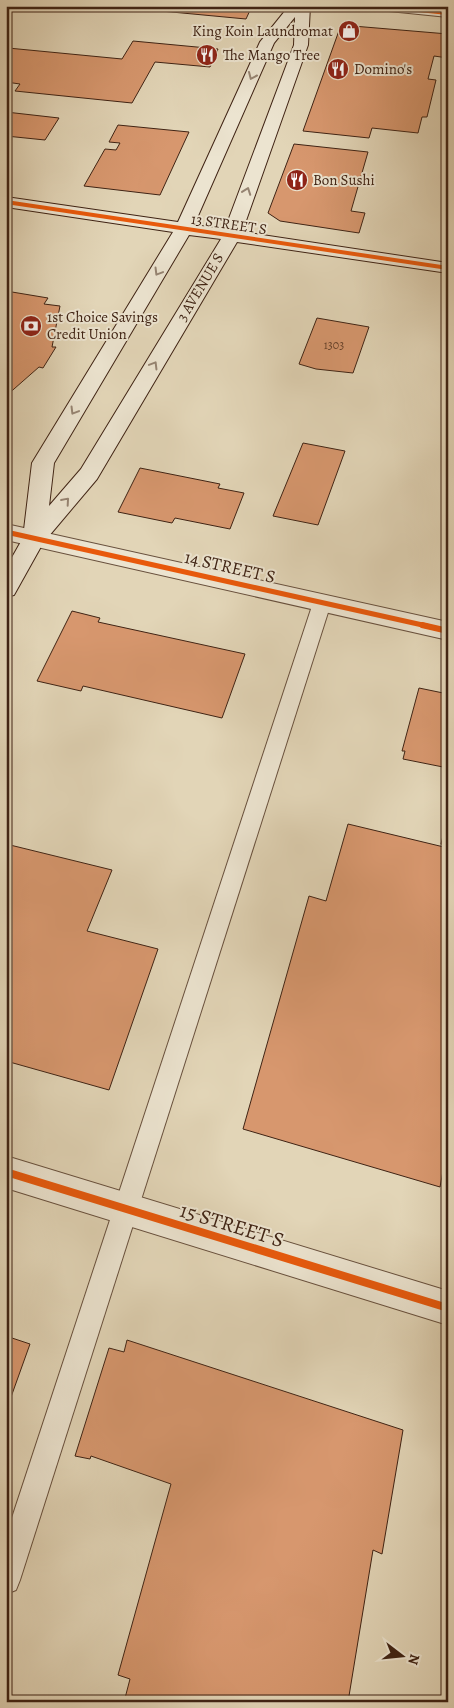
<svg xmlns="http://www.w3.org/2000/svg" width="454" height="1708" viewBox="0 0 454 1708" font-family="Alegreya,serif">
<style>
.building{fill:#d7976e;stroke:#3f2314}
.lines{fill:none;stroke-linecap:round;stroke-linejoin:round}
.lane-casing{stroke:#68503d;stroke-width:2}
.street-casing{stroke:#68503d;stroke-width:2}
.secondary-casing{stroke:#3f2314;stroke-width:2}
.lane{fill:#ece4d0;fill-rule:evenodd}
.street{fill:#ece4d0;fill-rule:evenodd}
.secondary{fill:#ece4d0;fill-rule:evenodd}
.cycleway-far3-casing{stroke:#ece4d0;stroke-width:5.5}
.cycleway-far2-casing{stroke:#ece4d0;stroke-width:8}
.cycleway-far1-casing{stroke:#ece4d0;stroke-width:9}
.cycleway-casing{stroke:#ece4d0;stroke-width:11}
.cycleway-far3{stroke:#e8590c;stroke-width:4}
.cycleway-far2{stroke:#e8590c;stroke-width:5}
.cycleway-far1{stroke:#e8590c;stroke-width:6}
.cycleway{stroke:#e8590c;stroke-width:8}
.oneway{stroke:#968472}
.labels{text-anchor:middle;stroke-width:4;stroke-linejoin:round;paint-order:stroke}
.far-number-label{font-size:12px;fill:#65402a}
.far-poi-label{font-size:15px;fill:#3f2314;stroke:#ece4d0;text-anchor:start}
.far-street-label{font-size:15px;fill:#3f2314;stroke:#ece4d0}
.street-label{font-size:18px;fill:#3f2314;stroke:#ece4d0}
.near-street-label{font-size:21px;fill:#3f2314;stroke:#ece4d0}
</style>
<rect width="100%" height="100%" fill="#e2d5b7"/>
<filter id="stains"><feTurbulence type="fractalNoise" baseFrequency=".004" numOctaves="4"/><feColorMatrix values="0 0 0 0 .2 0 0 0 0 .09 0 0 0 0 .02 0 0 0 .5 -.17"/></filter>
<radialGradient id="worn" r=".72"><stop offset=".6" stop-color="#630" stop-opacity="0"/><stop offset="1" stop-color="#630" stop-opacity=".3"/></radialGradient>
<g class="building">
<path d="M130,6H252L246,19L129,8Z"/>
<path d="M341,25L448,34V58L434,56L428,79L436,80L427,117H422L418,133L372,128L369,138L303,131Z"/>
<path d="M133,41L218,49L210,67L155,62L132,103L15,91L20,84L6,82V51L8,48L122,59Z"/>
<path d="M6,112L59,118L45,140L6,136Z"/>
<path d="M118,125L189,132L160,195L84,186L105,149L116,150L120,143L109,142Z"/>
<path d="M294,144L368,152L351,211L365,213L359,233L280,221L268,213Z"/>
<path d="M6,291L48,298L44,304L60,306L52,347H56L43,368L39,367L6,396Z"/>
<path d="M317,318L369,327L353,373L316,369L299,364Z"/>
<path d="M303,443L345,451L318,525L273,516Z"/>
<path d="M140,468L220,484L218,488L244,493L230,529L175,518L172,523L118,512Z"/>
<path d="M72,611L100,618L98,622L245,654L222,718L83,686L81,691L37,681Z"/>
<path d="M419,688L448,694V768L403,759L405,751H402Z"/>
<path d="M448,815V845L441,844Z"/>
<path d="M348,824L448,848V1144L440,1187L243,1129L309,896L326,901Z"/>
<path d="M6,844L112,870L87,931L158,949L109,1090L6,1061Z"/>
<path d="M6,1336L30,1344L6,1411Z"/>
<path d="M127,1340L403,1430L382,1554L373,1550L348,1702H124L130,1679L118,1675L171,1484L91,1456L90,1459L75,1456L109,1348L124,1352Z"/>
</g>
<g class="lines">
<g class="lane-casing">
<path id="lane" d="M322,597L328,599L331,603L20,1580L16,1590L6,1594V1536L313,603L316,599Z"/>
</g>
<g class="street-casing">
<g id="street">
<path d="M372,6H423L448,9V17L379,10Z"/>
<path d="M6,524L448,622V640L6,540Z"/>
<path d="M6,1156L448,1291V1325L6,1188Z"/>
</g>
</g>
<g class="secondary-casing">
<path id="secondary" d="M289,6H310L308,45L242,232L448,263V273L237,242L97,479L43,543L14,595L6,597V568L23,538L32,463L173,232L6,207V197L178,222L260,42ZM295,17L294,45L225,229L194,225L274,43ZM189,235L221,239L81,469L49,506L54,463Z"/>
</g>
<use href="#lane" class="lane"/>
<use href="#street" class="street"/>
<use href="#secondary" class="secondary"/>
<g class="cycleway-far3-casing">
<g id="cycleway-far3">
<path d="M379,6L448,13"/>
<path d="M6,202L448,268"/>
</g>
</g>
<g class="cycleway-far2-casing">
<path id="cycleway-far2" d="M6,532L427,626"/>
</g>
<g class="cycleway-far1-casing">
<path id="cycleway-far1" d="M422,625L448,631"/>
</g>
<g class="cycleway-casing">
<path id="cycleway" d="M6,1172L448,1308"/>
</g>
<use href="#cycleway-far3" class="cycleway-far3"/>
<use href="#cycleway-far2" class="cycleway-far2"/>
<use href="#cycleway-far1" class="cycleway-far1"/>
<use href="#cycleway" class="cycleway"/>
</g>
<defs><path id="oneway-chevron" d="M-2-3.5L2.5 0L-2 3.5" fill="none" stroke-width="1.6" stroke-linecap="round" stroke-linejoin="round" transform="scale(1.25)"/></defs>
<g class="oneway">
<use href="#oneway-chevron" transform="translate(252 76) rotate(114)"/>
<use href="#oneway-chevron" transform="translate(247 191) rotate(-70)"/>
<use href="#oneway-chevron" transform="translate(158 272) rotate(121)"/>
<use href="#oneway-chevron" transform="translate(154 365) rotate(-59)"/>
<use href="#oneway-chevron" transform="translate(74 411) rotate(121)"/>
<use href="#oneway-chevron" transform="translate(66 501) rotate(-49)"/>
</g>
<defs>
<g id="shop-disc" transform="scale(1.125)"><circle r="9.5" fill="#8f2418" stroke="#ece4d0"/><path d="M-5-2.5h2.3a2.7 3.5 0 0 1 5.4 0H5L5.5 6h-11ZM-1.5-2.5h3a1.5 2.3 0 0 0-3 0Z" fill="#fff"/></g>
<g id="restaurant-disc" transform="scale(1.125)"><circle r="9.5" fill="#8f2418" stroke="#ece4d0"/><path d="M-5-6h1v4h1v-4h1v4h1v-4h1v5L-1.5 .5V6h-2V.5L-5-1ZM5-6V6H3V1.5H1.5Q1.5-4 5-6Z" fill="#fff"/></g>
<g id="bank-disc" transform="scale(1.125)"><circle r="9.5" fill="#8f2418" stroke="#ece4d0"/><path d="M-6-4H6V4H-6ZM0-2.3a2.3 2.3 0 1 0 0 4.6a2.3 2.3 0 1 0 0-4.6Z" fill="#fff"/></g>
</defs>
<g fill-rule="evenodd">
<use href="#shop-disc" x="349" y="31"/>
<use href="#restaurant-disc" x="207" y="55"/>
<use href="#restaurant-disc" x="338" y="69"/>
<use href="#restaurant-disc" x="297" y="180"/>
<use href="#bank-disc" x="31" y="326"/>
</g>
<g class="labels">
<g class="far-number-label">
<text x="334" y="349">1303</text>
</g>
<g class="far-poi-label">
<text x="333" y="36" text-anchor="end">King Koin Laundromat</text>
<text x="223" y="60">The Mango Tree</text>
<text x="354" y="74">Domino's</text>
<text x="313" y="185">Bon Sushi</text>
<text x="47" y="322">1st Choice Savings<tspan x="47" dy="17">Credit Union</tspan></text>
</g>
<g class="far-street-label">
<text transform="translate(229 224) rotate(8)" y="5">13 STREET S</text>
<text transform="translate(200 287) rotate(-59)" y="5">3 AVENUE S</text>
</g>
<g class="street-label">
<text transform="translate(230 567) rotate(13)" y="6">14 STREET S</text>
</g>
<g class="near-street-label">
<text transform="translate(232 1225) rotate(17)" y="7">15 STREET S</text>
</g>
</g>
<rect width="454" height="1708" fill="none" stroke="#e2d5b7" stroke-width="25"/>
<rect x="8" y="8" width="439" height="1693" fill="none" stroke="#3f2314" stroke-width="2.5"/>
<rect x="12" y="12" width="429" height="1683" fill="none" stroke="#3f2314"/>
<g transform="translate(402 1656) rotate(106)" stroke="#ece4d0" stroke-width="4" paint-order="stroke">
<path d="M0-4L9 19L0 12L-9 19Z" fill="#3f2314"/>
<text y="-8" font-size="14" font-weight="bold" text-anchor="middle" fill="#3f2314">N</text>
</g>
<rect width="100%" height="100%" filter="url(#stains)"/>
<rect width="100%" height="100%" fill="url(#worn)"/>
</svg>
